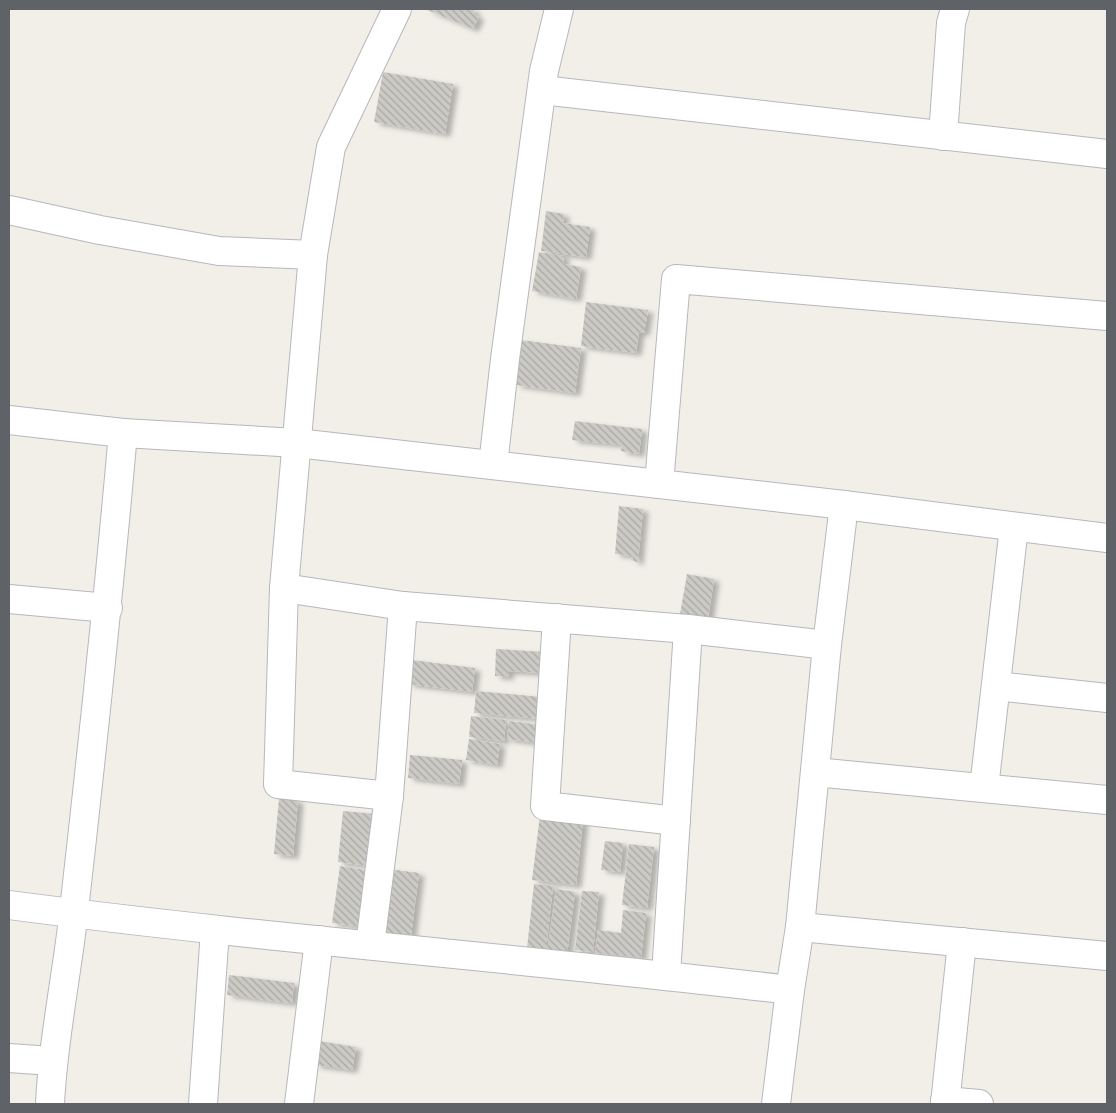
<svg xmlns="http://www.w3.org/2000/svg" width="1116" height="1113" viewBox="0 0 1116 1113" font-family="'Source Sans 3',sans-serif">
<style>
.building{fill:url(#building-back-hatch);filter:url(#shadow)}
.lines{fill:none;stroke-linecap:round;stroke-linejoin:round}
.minor-casing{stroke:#b5b8bc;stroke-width:30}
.minor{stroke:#fff;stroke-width:28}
</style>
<defs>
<pattern id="building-back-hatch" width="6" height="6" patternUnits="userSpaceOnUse" patternTransform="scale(1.25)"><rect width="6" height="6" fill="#cccac5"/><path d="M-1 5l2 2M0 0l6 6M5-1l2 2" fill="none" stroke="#a9a8a4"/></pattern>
<filter id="shadow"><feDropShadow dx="5.5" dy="3" stdDeviation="2.5" flood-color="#0004"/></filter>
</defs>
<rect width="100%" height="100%" fill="#f1efe8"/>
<g class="building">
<path d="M425,9H475L473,14L479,17L473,29Z"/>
<path d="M383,72L453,84L445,134L374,122Z"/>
<path d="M546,211L564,214L563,223L590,227L586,257L541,251Z"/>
<path d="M539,252L564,256L563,264L581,267L576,299L532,291Z"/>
<path d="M586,302L648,310L644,333L639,332L636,353L581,346Z"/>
<path d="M521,340L581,348L575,393L516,385Z"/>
<path d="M575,421L642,429L639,454L621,451L622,445L572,440Z"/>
<path d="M619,506L643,509L638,562L633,561V556L615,554Z"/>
<path d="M687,574L714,579L708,619L680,614Z"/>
<path d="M496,649L545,652L544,673L509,671L508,677L495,676Z"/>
<path d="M412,660L475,668L472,692L408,684Z"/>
<path d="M476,691L541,697L540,719L474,713Z"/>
<path d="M471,716L506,720L504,741L469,737Z"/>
<path d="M509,721L541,725L538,743L507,739Z"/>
<path d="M469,739L500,744L497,765L466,760Z"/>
<path d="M410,755L462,760L459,784L408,778Z"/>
<path d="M279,798L298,800L293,856L274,854Z"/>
<path d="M343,811L376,814L371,866L338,862Z"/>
<path d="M540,815L583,820L576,885L532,880Z"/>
<path d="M605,841L623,843L620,872L601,870Z"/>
<path d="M629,844L654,847L647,908L622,905Z"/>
<path d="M340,866L371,871L364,927L332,923Z"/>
<path d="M388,869L419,873L411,936L380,932Z"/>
<path d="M534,884L553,886L546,950L527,948Z"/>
<path d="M556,889L575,892L567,955L547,952Z"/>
<path d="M582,891L599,892L593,952L575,950Z"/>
<path d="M623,910L646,913L641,958L595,953L598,930L621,933Z"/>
<path d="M229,975L294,983L292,1003L227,995Z"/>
<path d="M319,1041L356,1047L352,1070L315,1065Z"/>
</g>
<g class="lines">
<g class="minor-casing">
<g id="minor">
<path d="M542,90L1107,154"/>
<path d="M943,136L951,23L955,9"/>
<path d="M9,210L100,230L219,251L313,255"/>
<path d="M9,420L123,433L297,443L844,505L1107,538"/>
<path d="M493,465L505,359L544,71L559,9"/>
<path d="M659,484L676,279L1107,316"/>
<path d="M284,588L403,606L688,629L827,645"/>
<path d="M9,599L108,608"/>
<path d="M557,618L545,806L676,821"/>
<path d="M996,686L1107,698"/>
<path d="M815,772L1107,800"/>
<path d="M984,788L1014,527"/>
<path d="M389,796L278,784L284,588L313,255L331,147L397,9"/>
<path d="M9,905C268,939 530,959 790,990"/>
<path d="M800,927L1107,956"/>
<path d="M370,945L389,796L403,606"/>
<path d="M666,975L688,629"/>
<path d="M9,1058L52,1061"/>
<path d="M945,1101L979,1104"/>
<path d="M50,1104C53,1039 67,975 74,910C92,751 109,592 123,433"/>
<path d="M203,1104L215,930"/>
<path d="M299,1104L319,940"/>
<path d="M776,1104L790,990L800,927L827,645L844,505"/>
<path d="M945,1104L962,942"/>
</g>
</g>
<use href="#minor" class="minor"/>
</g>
<rect width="1116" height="1113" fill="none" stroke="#5f6368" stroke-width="20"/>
</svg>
